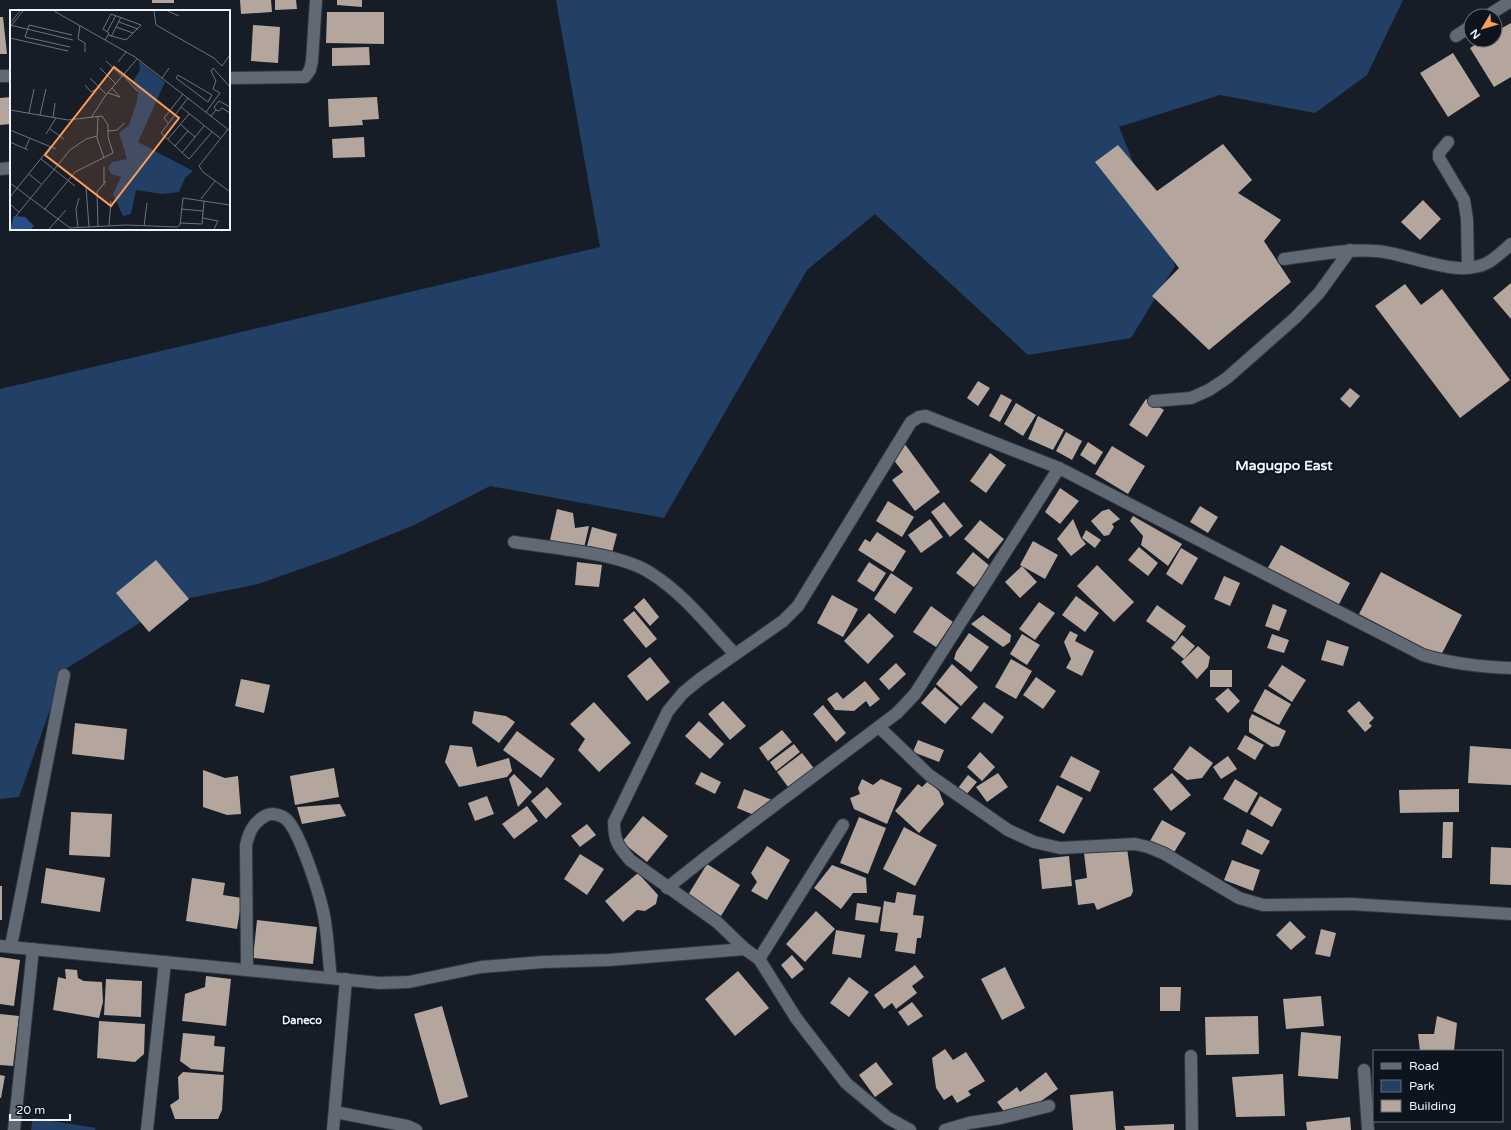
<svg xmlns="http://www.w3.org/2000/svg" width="1511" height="1130" viewBox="0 0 1511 1130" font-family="'Varela Round',sans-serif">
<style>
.green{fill:#223f65}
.building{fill:#b5a69d}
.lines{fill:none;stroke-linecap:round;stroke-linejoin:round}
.street-casing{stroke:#32363e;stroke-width:14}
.street{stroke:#616975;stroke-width:12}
.labels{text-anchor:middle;stroke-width:4;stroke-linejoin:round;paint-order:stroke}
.neighbourhood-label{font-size:11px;font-weight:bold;fill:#eff4fb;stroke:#0d141d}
.district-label{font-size:14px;font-weight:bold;fill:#eff4fb;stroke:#0d141d}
.inset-road{fill:none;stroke:#6d737c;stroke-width:1}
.view{fill:#fe9c58;fill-opacity:0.15;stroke:#fe9c58;stroke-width:2}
.inset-edge{fill:none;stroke:#eff4fb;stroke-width:2}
</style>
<rect width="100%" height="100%" fill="#161d27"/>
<g class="green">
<path d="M556,0H1403L1367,75L1315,113L1220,95L1119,127L1175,266L1131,338L1028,355L875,214L807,270L664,518L490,486L412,526L335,557L258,584L175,601L64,670L19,797L0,799V389L600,247Z"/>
<path d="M33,1118L96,1128L95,1130H31Z"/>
</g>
<g class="building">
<rect x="152" y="0" width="22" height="3"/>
<path d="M240,0H271L272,12L241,14Z"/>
<path d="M275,0H296L297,9L275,10Z"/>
<path d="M337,0H362V7L337,5Z"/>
<path d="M327,12H384V44L326,43Z"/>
<path d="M0,17H3L7,54H0Z"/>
<path d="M1511,23V77L1494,87L1470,48L1482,40H1495V32Z"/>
<path d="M253,25L280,27L278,63L251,61Z"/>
<path d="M369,47L370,65L332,66V48Z"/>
<path d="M1453,53L1480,96L1448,117L1420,73Z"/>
<path d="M11,97V124L0,125V98Z"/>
<path d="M377,97L379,119L362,120L363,125L329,127L328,99Z"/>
<path d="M364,137L365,157L333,158L332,139Z"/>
<path d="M1223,144L1252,180L1238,193L1281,220L1264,241L1291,282L1209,350L1152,296L1179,268L1095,162L1118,145L1157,191Z"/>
<path d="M1423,200L1441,219L1420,240L1401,222Z"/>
<path d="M1511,283V319L1493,298Z"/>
<path d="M1405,284L1421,305L1442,289L1510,380L1460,418L1375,306Z"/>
<path d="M978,381L990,388L978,406L967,398Z"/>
<path d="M1350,388L1360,396L1350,408L1340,399Z"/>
<path d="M1001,394L1012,400L1000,422L989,416Z"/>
<path d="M1146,399L1164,410L1147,437L1129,425Z"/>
<path d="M1016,403L1036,415L1023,436L1004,424Z"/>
<path d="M1038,416L1064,430L1053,450L1028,439Z"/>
<path d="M1066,432L1082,441L1072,460L1056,451Z"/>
<path d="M1088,442L1103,452L1095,465L1080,455Z"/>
<path d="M904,443L940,492L915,511L892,480L903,472L892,458Z"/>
<path d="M1112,446L1145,466L1128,494L1095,474Z"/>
<path d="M990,453L1006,465L986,493L970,481Z"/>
<path d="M1060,488L1079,501L1060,524L1045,512Z"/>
<path d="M888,501L914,517L902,537L876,521Z"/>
<path d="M944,502L963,526L950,537L931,512Z"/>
<path d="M1200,506L1218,517L1208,533L1190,522Z"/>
<path d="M557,509L573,513L575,528L589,526L584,548L550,540Z"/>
<path d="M1109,509L1120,519L1112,524L1114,527L1109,535L1104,536L1091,521L1102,511Z"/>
<path d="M1133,516L1182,544L1168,566L1141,545L1143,536L1130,521Z"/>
<path d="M930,519L943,537L921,553L908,535Z"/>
<path d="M1073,519L1081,538L1086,544L1071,556L1057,539Z"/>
<path d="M980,520L1004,539L988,559L964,539Z"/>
<path d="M592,527L617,534L612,553L587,546Z"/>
<path d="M1086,530L1101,540L1095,548L1082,538Z"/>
<path d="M877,532L906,551L893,572L858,550L865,539L870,542Z"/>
<path d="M1033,541L1058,555L1045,579L1020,565Z"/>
<path d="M1281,545L1350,583L1336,610L1266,571Z"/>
<path d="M1139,547L1158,563L1148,576L1128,560Z"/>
<path d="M1181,548L1198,558L1182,585L1166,574Z"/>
<path d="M973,552L991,567L974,587L956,573Z"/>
<path d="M156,560L189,599L149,632L116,593Z"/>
<path d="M577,562L602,565L599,587L575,585Z"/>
<path d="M869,562L886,573L874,592L857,581Z"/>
<path d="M1097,565L1134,602L1114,622L1077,586Z"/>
<path d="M1022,566L1037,582L1020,598L1005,582Z"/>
<path d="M1381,572L1462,615L1440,657L1359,614Z"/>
<path d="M891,573L913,588L895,614L874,599Z"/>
<path d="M1224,576L1240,583L1230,606L1214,599Z"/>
<path d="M832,595L858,609L843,637L817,623Z"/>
<path d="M1076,596L1099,613L1085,632L1062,615Z"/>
<path d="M644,598L659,617L650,626L634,607Z"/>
<path d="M1039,602L1055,613L1035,640L1019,629Z"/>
<path d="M1273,604L1287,610L1279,631L1265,626Z"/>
<path d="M1157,605L1186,626L1175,642L1146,621Z"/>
<path d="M931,606L953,622L936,647L913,632Z"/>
<path d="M634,611L657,639L646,648L623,620Z"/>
<path d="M869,613L894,636L868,664L844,641Z"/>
<path d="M983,615L1011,635L1010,642L1003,647L971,624Z"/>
<path d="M1070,631L1078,635L1075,641L1094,651L1082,676L1066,668L1071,659L1064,642Z"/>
<path d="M969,633L989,647L971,672L954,659L956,652Z"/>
<path d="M1022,634L1040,645L1027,665L1010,654Z"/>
<path d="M1272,634L1289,640L1284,653L1267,648Z"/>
<path d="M1182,635L1195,646L1184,659L1171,648Z"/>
<path d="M1327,640L1349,647L1343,666L1321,660Z"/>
<path d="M1198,646L1210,657L1208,667L1197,679L1181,662Z"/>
<path d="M650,657L670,682L647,701L627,676Z"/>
<path d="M1011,659L1032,671L1016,699L995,687Z"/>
<path d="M896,663L906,674L889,690L879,679Z"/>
<path d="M952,664L978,687L961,706L936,684Z"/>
<path d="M1282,665L1306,680L1292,702L1268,686Z"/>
<rect x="1210" y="670" width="22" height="17"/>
<path d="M1036,677L1056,691L1043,709L1023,695Z"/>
<path d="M241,679L270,685L264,713L235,706Z"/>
<path d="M865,681L880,699L870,707L866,701L854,711L835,710L827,699L837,692L843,699Z"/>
<path d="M935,687L959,708L945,724L921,703Z"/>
<path d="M1228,688L1240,701L1228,713L1215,699Z"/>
<path d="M1265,689L1291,704L1279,725L1253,711Z"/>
<path d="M723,701L746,726L730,740L708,714Z"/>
<path d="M1359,701L1374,718L1369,723L1372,726L1365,732L1347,711Z"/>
<path d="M594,702L631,743L599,772L578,750L585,739L570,724Z"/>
<path d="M984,702L1004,717L992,734L971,718Z"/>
<path d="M823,705L846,733L836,742L813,714Z"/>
<path d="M474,711L506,716L515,722L499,743L472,723Z"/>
<path d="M1252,714L1286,731L1279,746L1272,747L1249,732V720Z"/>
<path d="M699,721L724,744L710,759L685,736Z"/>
<path d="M75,723L127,729L124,760L72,754Z"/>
<path d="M782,730L792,742L768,761L759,748Z"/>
<path d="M517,731L555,759L541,778L503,750Z"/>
<path d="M1245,735L1264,745L1255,760L1237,749Z"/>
<path d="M918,740L944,750L939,762L913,752Z"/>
<path d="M794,744L800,752L776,771L770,762Z"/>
<path d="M450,745L472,747L477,767L509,758L512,771L507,777L459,787L445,762Z"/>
<path d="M1190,746L1213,763L1202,778L1187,780L1173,769Z"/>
<path d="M1470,746L1511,749V785L1468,783Z"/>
<path d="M980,752L995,767L982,781L967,767Z"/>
<path d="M802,753L816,771L791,791L777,772Z"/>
<path d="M1071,756L1100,771L1090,792L1060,777Z"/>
<path d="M1228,756L1237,769L1221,779L1213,767Z"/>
<path d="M334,768L339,797L295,805L290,776Z"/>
<path d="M203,770L225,778L238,776L241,814L227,815L203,807Z"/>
<path d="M701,772L721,782L715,794L695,784Z"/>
<path d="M998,773L1008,787L987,802L976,787Z"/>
<path d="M1172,773L1191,795L1171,811L1153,789Z"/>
<path d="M514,774L532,792L518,807L509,779Z"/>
<path d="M968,775L977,782L966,795L958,788Z"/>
<path d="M862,779L873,785L881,779L902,788L887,824L854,809L850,798L860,794L858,788Z"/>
<path d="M1235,779L1258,793L1247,813L1223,799Z"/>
<path d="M928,781L939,791L944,804L919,833L895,811L918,784L922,787Z"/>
<path d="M1057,785L1083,798L1064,834L1039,821Z"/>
<path d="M547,787L562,804L546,819L531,801Z"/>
<path d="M744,789L772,800L754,815L737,808Z"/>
<path d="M1459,789V812L1400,813L1399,790Z"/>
<path d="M487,796L494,814L475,821L468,803Z"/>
<path d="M1260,796L1282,809L1272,827L1250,814Z"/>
<path d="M340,804L346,816L302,824L297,807Z"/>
<path d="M527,806L538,821L514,839L502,824Z"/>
<path d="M71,812L112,814L110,857L69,855Z"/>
<path d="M643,816L668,836L647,862L622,842Z"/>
<path d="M859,817L886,828L868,874L840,863Z"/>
<path d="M1162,820L1186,833L1173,854L1150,841Z"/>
<path d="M1443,822H1453L1452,858H1442Z"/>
<path d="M587,824L596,835L580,847L571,836Z"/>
<path d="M904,827L937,845L915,886L883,869Z"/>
<path d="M1247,829L1270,841L1262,855L1241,844Z"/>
<path d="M767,846L790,860L767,900L751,891L757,882L751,873Z"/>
<path d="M1491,847L1511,848V885L1490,884Z"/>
<path d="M1127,848L1133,891L1131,896L1097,910L1094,903L1078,905L1075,880L1087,878L1084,853Z"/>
<path d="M580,854L604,869L587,895L564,879Z"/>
<path d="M1069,856L1072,886L1042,889L1039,859Z"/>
<path d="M1232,860L1260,870L1253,891L1224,880Z"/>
<path d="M707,864L740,885L721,916L688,895Z"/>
<path d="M832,865L866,878L867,893H853L841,909L814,888Z"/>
<path d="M46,868L105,878L100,912L41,903Z"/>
<path d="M638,873L658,895L656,904L645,911L637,910L623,922L605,901Z"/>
<path d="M192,878L225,883L223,895L242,898L237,929L186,921Z"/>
<rect x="0" y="886" width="2" height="34"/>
<path d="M897,892L916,895L913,915L924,916L921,938H917L915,954L895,951L898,933L880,931L884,901L895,903Z"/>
<path d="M857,903L881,907L878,923L855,920Z"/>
<path d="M816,911L835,929L805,962L786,944Z"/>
<path d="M257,920L317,927L313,964L253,958Z"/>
<path d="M1290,921L1306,937L1291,950L1276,935Z"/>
<path d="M1321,929L1336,933L1330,957L1315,954Z"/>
<path d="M836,930L865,935L861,958L832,954Z"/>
<path d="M792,955L804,969L792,979L781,965Z"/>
<path d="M0,957L20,960L14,1006L0,1004Z"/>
<path d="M915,965L924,977L912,986L917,993L896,1009L892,1003L884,1009L874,995Z"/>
<path d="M1005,967L1025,1008L1002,1020L981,979Z"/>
<path d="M65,969L77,970L78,978L84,981L102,982L103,1002L99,1018L53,1010L58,977L66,979Z"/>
<path d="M738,971L769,1008L735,1036L705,999Z"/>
<path d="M206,976L231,979L226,1026L182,1021L185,994L205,987Z"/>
<path d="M849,977L869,992L849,1017L830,1003Z"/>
<path d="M106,979L142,981L141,1017L104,1015Z"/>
<path d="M1160,987H1181L1180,1011H1160Z"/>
<path d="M1321,996L1324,1026L1286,1029L1283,999Z"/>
<path d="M912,1002L923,1016L908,1026L898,1012Z"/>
<path d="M442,1006L468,1097L440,1105L414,1014Z"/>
<path d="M0,1014L19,1016L13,1066L0,1065Z"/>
<path d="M1258,1016L1259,1054L1206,1055L1205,1017Z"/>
<path d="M1437,1016L1457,1023L1454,1051H1420L1418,1034H1434Z"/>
<path d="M99,1021L145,1024L144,1054L135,1062L97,1058Z"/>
<path d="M1301,1032L1341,1036L1338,1079L1298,1076Z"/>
<path d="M183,1033L215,1036L214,1046L225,1047L223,1072L191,1069L180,1061Z"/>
<path d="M945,1049L953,1060L966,1052L985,1081L968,1091L971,1095L957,1103L952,1095L944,1100L936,1088L932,1058Z"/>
<path d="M876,1062L893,1084L875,1097L859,1075Z"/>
<path d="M183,1072L224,1075L222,1110L218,1119H175L170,1105L179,1099L178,1077Z"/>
<path d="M1046,1072L1058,1089L1030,1109L1025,1105L1006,1114L997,1102L1017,1087L1020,1092Z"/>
<path d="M1283,1074L1285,1116L1236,1117L1232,1077Z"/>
<path d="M0,1075L5,1076L1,1098H0Z"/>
<path d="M1113,1091L1116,1130H1073L1070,1095Z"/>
<path d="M1350,1117L1351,1130H1307L1306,1122Z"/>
<path d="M1174,1124V1130H1125L1124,1126Z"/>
</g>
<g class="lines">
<g class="street-casing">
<g id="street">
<path d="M1487,16L1511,1"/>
<path d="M1456,36L1471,26"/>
<path d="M0,76H11"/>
<path d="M229,78L305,77L310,70L312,61L316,0"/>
<path d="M1448,142L1439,153V158L1464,200L1467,219L1468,268"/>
<path d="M0,169L11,168"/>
<path d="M1284,259C1315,255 1345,249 1376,251C1409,253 1456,279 1487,263C1495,259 1504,250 1511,244"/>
<path d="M1154,401L1191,398L1209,390L1227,378L1295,318L1319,293L1350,250"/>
<path d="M514,542C551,548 622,553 652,574C684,594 709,627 735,654"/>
<path d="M879,727L929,775L1008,830L1034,842L1060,848L1135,844L1148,847L1165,854L1239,898L1263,905L1351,904L1511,914"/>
<path d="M667,888L710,854L897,713L915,694L1059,468"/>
<path d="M0,946L380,983L409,982L481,967L543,962L609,960L745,949"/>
<path d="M11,946L64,675"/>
<path d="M759,959L843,825"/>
<path d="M247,970L246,845C249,832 253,823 265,816C272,812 282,815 287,820C300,833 319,892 323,911C328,932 328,956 331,978"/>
<path d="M1191,1056L1192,1130"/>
<path d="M1364,1070L1368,1130"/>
<path d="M335,1112L407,1126L416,1130"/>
<path d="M14,1130L33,949"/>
<path d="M147,1130L165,962"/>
<path d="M333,1130L346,979"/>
<path d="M910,1130L888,1118L846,1083L796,1018L759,959L745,949L717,922L630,860C618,846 614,841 614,822L668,711L683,693L700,679L783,621L798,606L911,422L919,417L926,416L1059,468L1423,655C1453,664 1480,667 1511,668"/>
<path d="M945,1130L969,1123L1001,1118L1049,1106"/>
</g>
</g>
<use href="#street" class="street"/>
</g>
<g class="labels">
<g class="neighbourhood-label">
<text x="302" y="1024">Daneco</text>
</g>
<g class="district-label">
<text x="1284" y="470">Magugpo East</text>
</g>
</g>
<g transform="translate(10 10)">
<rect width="220" height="220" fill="#161d27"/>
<path d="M129,51L155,72L128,132L183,161L175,168L169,182L152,184L126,180L121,204L113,206L103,184L111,167L101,164L98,158L102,152L117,149L109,123L119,115L127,91L128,82L122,73L130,60Z" fill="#223f65"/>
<path d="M4,206L15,207L24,216L21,219H0Z" fill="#284f85"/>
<path class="inset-road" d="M44,1L125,47L220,121M144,1L146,15L204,48L212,56L220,45M158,1L169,6M109,12L128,19M0,13L10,1M0,15L63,30M70,15L68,29L75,33V42M0,17L13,1M106,17L123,23M97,22L106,5M101,27L111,7M0,28L58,41M95,30L98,25L99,23L93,19L101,4L131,15L116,30L98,25M60,37L15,27L19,15L62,25M96,51L113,67M108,52L116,42M90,58L106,74M168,65L202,85L198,92L166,68ZM114,66L127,81M80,68L96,84M152,68L159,58M75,75L81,82L90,77M102,78L110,87M98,83L110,87M178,88L151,123L179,149L202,122M171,97L210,128M0,100L58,110L92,106L98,115V127L103,143L65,162L34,200M206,100L204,97L209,91L220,97M196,102L210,83L203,79L206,71L201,61L203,58L220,77M19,103L24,79M30,105L36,79M201,106L206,100L209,101L212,98L220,103M88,107L87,128L94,148M43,108L45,93M81,108L95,86L127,49M158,113L154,108L173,84M170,114L185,127M40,119L54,129M218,119L189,156L193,162L219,181M0,120L46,139M98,121L107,120L115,113M36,124L46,108M158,129L179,104M0,132L18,140M165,136L178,121M15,139L20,128M172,143L194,116M31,149L65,176M19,164L31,174M0,173L60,218L116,215L167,217L170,215L173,188L220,195M94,175V157M76,177L79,217M0,187L41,136M191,189L205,171M0,194L9,202M171,199L193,201M6,206L60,140L76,129L87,126M193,208L208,211L204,219M170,213L192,214L194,191M99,216L101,191M134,216L137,193M88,217L87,182L96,171M68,218L66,199L69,188M39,219L56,200"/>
<path class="view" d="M104,57L169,108L101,196L35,145Z"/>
<rect width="220" height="220" class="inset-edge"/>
</g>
<rect x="1373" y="1050" width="130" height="72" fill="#0d141d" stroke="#676e76"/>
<rect x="1381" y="1063" width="20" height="6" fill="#616975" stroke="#676e76"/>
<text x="1409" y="1070" font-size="12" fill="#eff4fb">Road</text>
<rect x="1381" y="1080" width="20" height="12" fill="#223f65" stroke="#676e76"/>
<text x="1409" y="1090" font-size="12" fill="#eff4fb">Park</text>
<rect x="1381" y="1100" width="20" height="12" fill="#b5a69d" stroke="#676e76"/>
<text x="1409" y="1110" font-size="12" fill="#eff4fb">Building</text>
<g transform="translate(1483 28) rotate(232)"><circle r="19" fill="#0d141d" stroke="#676e76"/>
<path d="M0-3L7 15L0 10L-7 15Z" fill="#fe9c58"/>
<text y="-6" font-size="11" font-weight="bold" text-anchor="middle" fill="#eff4fb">N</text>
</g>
<path d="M10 1114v6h60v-6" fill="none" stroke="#eff4fb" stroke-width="2"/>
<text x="16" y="1114" font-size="12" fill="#eff4fb" stroke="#0d141d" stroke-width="3" paint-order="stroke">20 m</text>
</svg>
